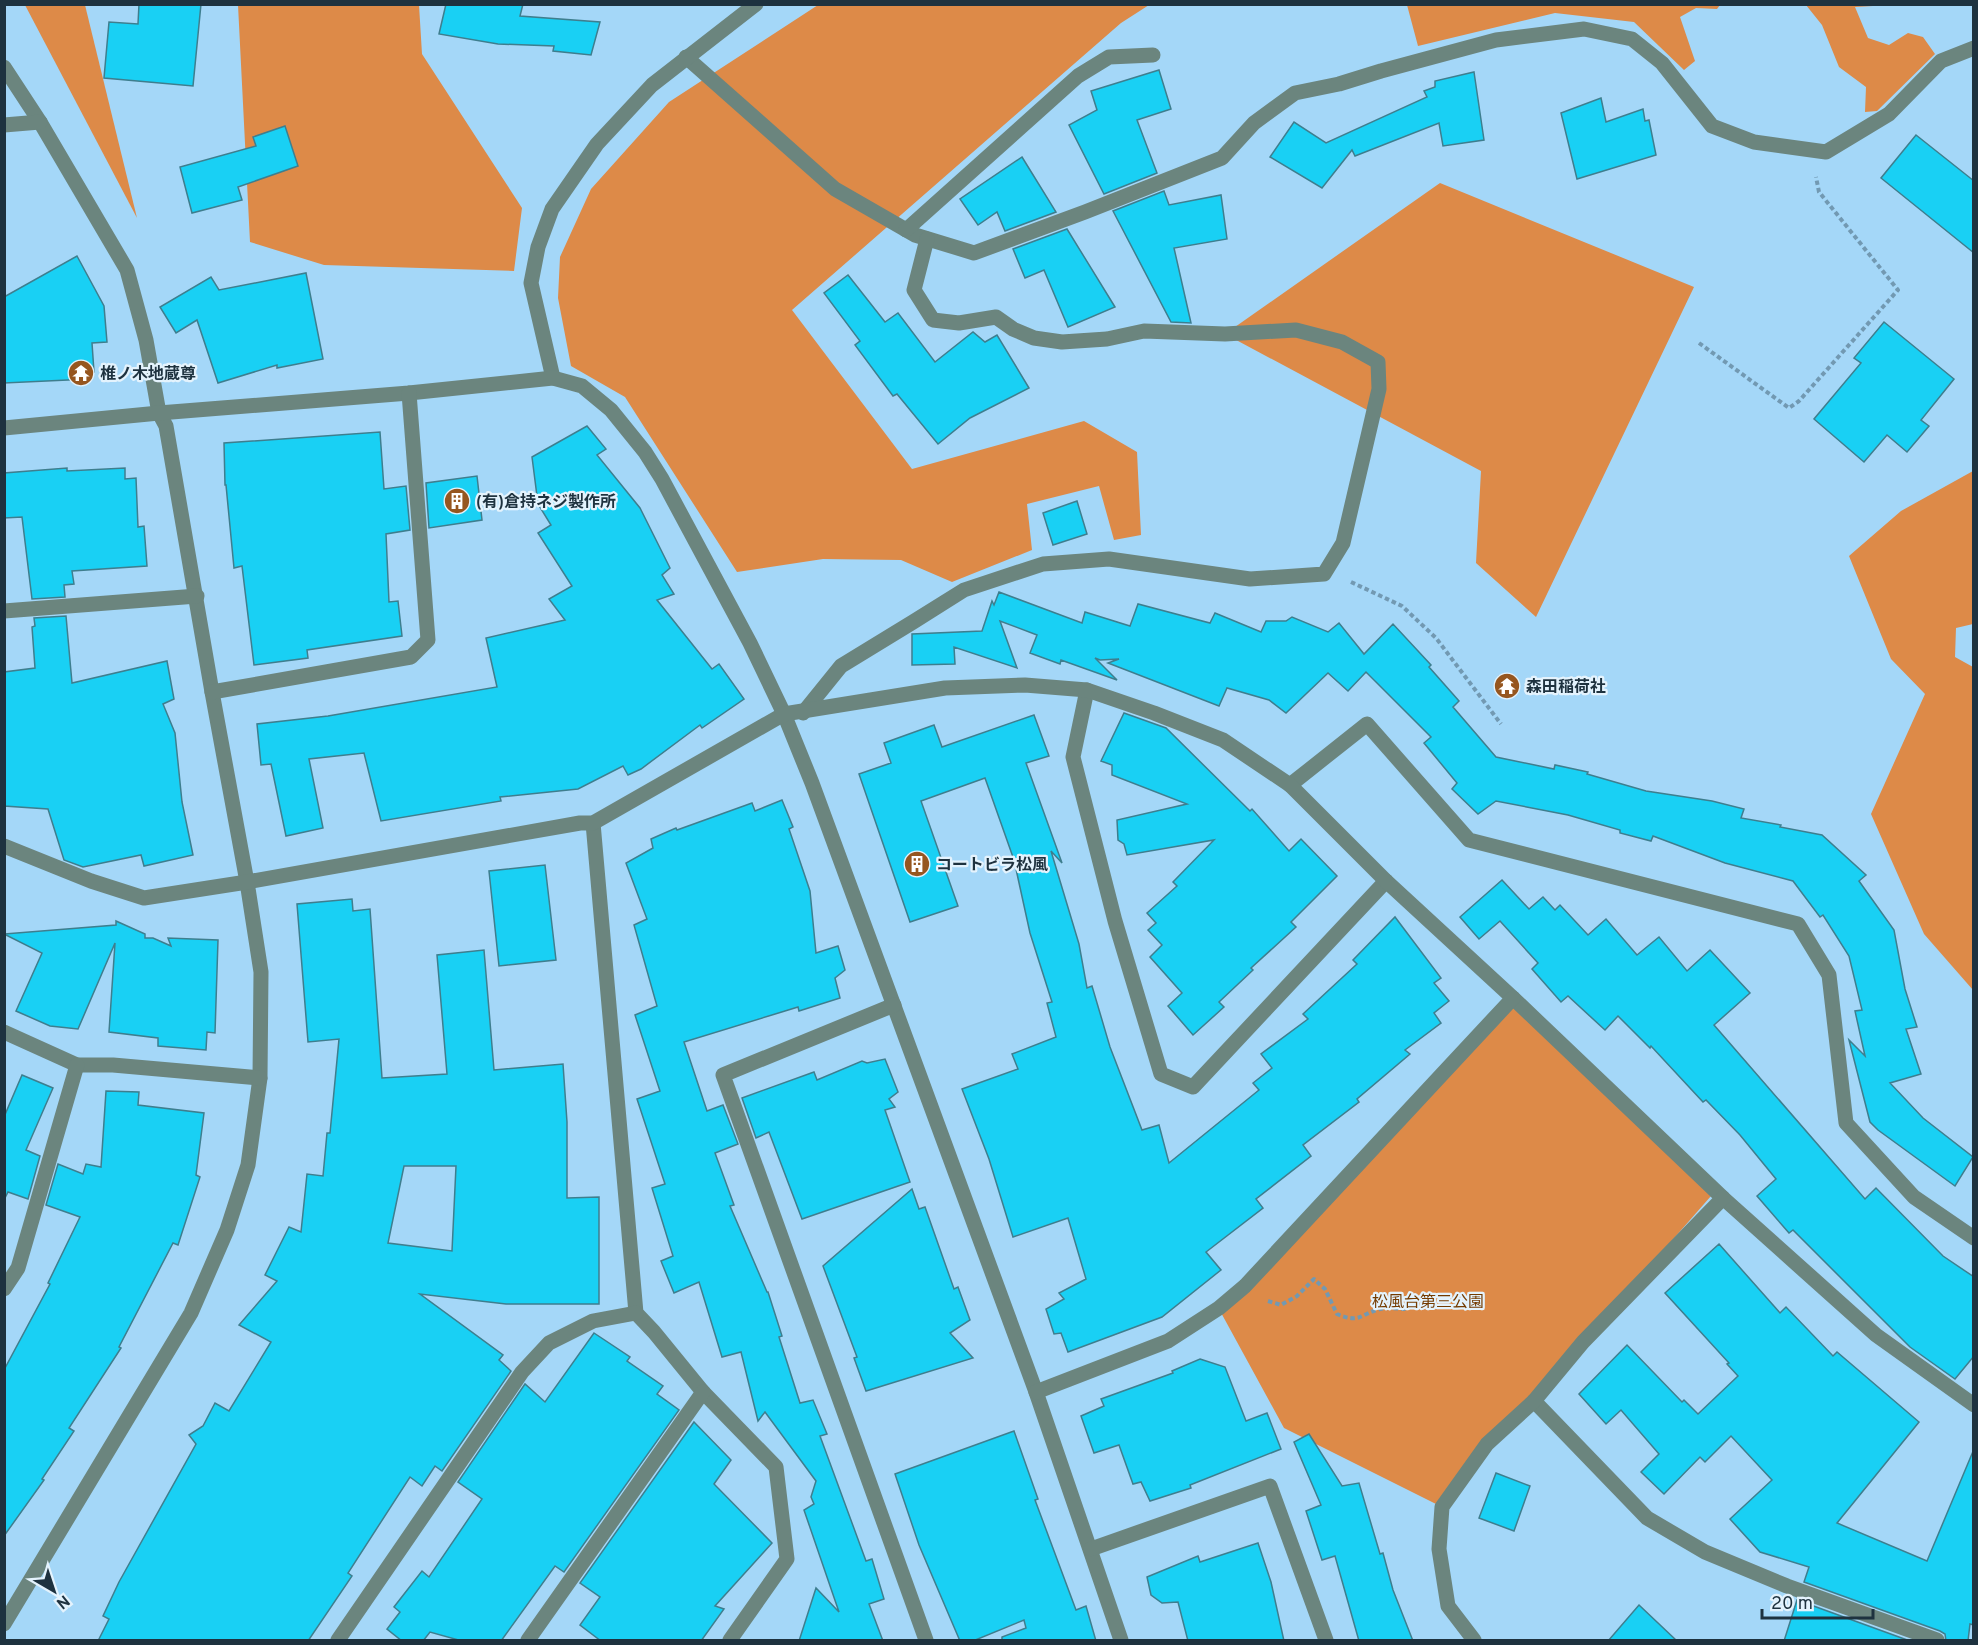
<svg xmlns="http://www.w3.org/2000/svg" width="1978" height="1645" viewBox="0 0 1978 1645" font-family="Overpass,'Noto Sans JP',sans-serif">
<style>
.green{fill:#dd8a48}
.building{fill:#19d0f4;stroke:#3e7e8e;stroke-width:1.5;fill-rule:evenodd}
.lines{fill:none;stroke-linecap:round;stroke-linejoin:round}
.path{stroke:#7299b2;stroke-width:4;stroke-dasharray:4.5 3;stroke-linecap:butt}
.minor{stroke:#6b857e;stroke-width:15}
.labels{text-anchor:middle;stroke-width:4.5;stroke-linejoin:round;paint-order:stroke}
.poi-label{font-size:16px;font-weight:bold;fill:#1e323f;stroke:#e4f3fd;text-anchor:start}
.park-label{font-size:16px;fill:#743b00;stroke:#e4f3fd}
</style>
<rect width="100%" height="100%" fill="#a4d7f8"/>
<g class="green">
<path d="M25,5H85L137,218Z"/>
<path d="M238,5H419L422,54L522,208L514,271L324,265L250,242Z"/>
<path d="M818,5H1149L1121,23L792,310L912,469L1084,421L1137,452L1141,535L1114,540L1099,486L1027,504L1032,550L952,582L901,560L823,559L737,572L625,397L571,366L558,298L560,257L591,189L669,102Z"/>
<path d="M1407,5V4L1720,5L1717,9L1696,8L1680,17L1695,61L1684,70L1634,22L1555,13L1418,46Z"/>
<path d="M1806,5H1891L1855,7L1868,38L1889,45L1908,33L1923,37L1935,54L1877,111L1865,112L1866,87L1839,67L1822,25Z"/>
<path d="M1440,183L1694,287L1536,617L1476,563L1481,471L1225,334Z"/>
<path d="M1973,471V624L1956,628L1955,657L1973,667V990L1924,934L1871,814L1925,694L1891,659L1849,556L1901,511Z"/>
<path d="M1513,998L1711,1196L1583,1342L1442,1507L1284,1428L1219,1309Z"/>
</g>
<g class="building">
<path d="M139,4H201L193,86L104,78L109,22L138,24Z"/>
<path d="M446,4H523L520,16L600,22L591,55L553,51L554,46L498,44L439,34Z"/>
<path d="M1159,70L1171,109L1137,120L1157,173L1104,194L1069,125L1097,110L1091,91Z"/>
<path d="M1474,72L1484,140L1443,146L1439,123L1355,156L1352,150L1322,188L1270,157L1294,122L1326,143L1427,97L1424,91L1435,87V81Z"/>
<path d="M1601,98L1606,122L1643,109L1645,121L1649,120L1656,155L1577,179L1561,113Z"/>
<path d="M285,126L298,166L238,187L242,200L192,213L180,167L256,146L253,137Z"/>
<path d="M1916,135L1974,181V253L1881,178Z"/>
<path d="M1022,157L1056,212L1005,231L997,212L978,225L960,199Z"/>
<path d="M1164,191L1169,205L1221,195L1227,239L1174,248L1191,323L1171,322L1113,211Z"/>
<path d="M1067,229L1115,307L1068,327L1044,270L1025,278L1013,249Z"/>
<path d="M77,256L104,306L107,342L92,343L94,372H89V379L4,383V297Z"/>
<path d="M306,273L323,359L277,368V365L218,383L197,320L176,333L160,307L211,277L219,290Z"/>
<path d="M848,275L885,322L898,313L935,362L973,332L985,342L997,335L1029,388L970,418L938,444L897,394L893,396L855,345L860,341L824,293Z"/>
<path d="M1884,322L1954,379L1921,420L1929,426L1907,452L1887,435L1864,462L1814,419L1861,363L1854,358Z"/>
<path d="M587,426L606,449L597,455L640,508L670,568L662,575L674,594L657,600L712,669L719,664L744,699L702,728L700,725L641,769L628,775L623,766L578,789L500,797L501,801L381,821L364,753L309,759L323,828L286,836L271,764L261,765L257,724L328,716L497,687L486,638L565,620L549,599L572,586L538,533L551,525L538,504L532,457Z"/>
<path d="M380,432L384,489L406,486L410,530L386,534L389,602L398,601L402,636L307,650L308,658L254,665L242,566L234,568L226,485H225L224,443Z"/>
<path d="M67,468V471L125,468V479L136,478L138,527L144,526L147,566L72,571L74,584L64,585L65,597L32,599L22,517L4,518V473Z"/>
<path d="M477,476L482,520L429,528L426,483Z"/>
<path d="M1077,501L1087,534L1053,545L1043,513Z"/>
<path d="M999,592L1082,623L1085,612L1130,626L1138,604L1210,623L1215,613L1261,632L1266,621H1286L1292,617L1328,632L1339,623L1364,654L1393,624L1431,665L1429,667L1459,701L1453,707L1496,757L1554,769L1555,765L1588,772L1587,774L1646,791L1712,801L1744,809L1741,818L1781,825L1780,827L1822,835L1866,875L1859,881L1894,930L1905,989L1917,1027L1906,1029L1921,1074L1890,1083L1923,1118L1973,1157L1955,1186L1878,1130L1870,1122L1849,1040L1865,1056L1855,1011L1862,1010L1849,956L1823,915L1820,917L1793,881L1725,863L1653,836L1651,841L1620,833V830L1568,815L1496,801L1478,814L1452,789L1457,783L1424,743L1431,737L1366,672L1348,691L1328,673L1286,713L1269,700L1227,688L1219,706L1108,663L1119,659L1100,660L1095,658L1117,680L1061,660L1060,664L1030,653L1037,635L1000,621L1017,668L954,647L955,664L912,665V634L982,631L992,601L994,605Z"/>
<path d="M66,616L72,683L167,661L174,699L163,704L175,733L182,802L193,855L144,866L141,855L83,867L64,860L48,809L4,806V672L35,668L32,627L35,626L34,618Z"/>
<path d="M1124,713L1166,728L1250,811L1252,809L1289,851L1301,839L1337,876L1291,922L1296,927L1251,968L1253,970L1219,1002L1224,1007L1193,1035L1168,1006L1182,993L1150,957L1162,945L1148,930L1156,923L1147,913L1177,886L1173,882L1214,840L1127,855L1124,844L1118,840L1117,820L1187,804L1112,775V765L1101,761Z"/>
<path d="M1034,715L1049,756L1026,763L1062,863L1051,851L1079,944L1087,988L1092,986L1110,1047L1142,1130L1159,1125L1169,1163L1259,1090L1253,1083L1272,1068L1261,1054L1308,1019L1303,1014L1357,964L1353,960L1395,917L1441,978L1434,983L1449,1001L1434,1013L1441,1023L1405,1050L1410,1054L1357,1099L1359,1102L1303,1145L1311,1156L1256,1199L1263,1208L1206,1252L1221,1270L1162,1317L1068,1352L1061,1333L1054,1334L1046,1309L1064,1299L1059,1293L1086,1279L1068,1218L1013,1237L989,1159L962,1089L1018,1069L1012,1054L1056,1037L1047,1003L1052,1002L1030,933L1014,860L985,778L921,801L958,906L910,922L859,774L891,763L884,743L934,725L942,747Z"/>
<path d="M782,800L793,827L789,829L810,891L816,953L838,946L845,970L835,978L840,998L799,1011L798,1007L684,1042L707,1111L723,1105L738,1144L715,1153L734,1205L730,1206L767,1292H768L782,1336L779,1337L800,1403L813,1400L827,1434L820,1436L866,1561L872,1559L884,1599L869,1604L883,1641H799L816,1588L839,1612L804,1510L814,1504L811,1497L816,1481L765,1412L758,1421L741,1352L722,1357L699,1282L674,1293L661,1261L673,1256L652,1188L665,1184L637,1099L660,1091L635,1015L657,1006L634,925L647,919L626,863L653,848L651,839L676,828L677,830L752,803L755,811Z"/>
<path d="M545,865L556,960L499,966L489,871Z"/>
<path d="M1502,880L1529,909L1543,897L1555,910L1560,905L1588,935L1606,919L1637,955L1659,937L1687,971L1710,950L1750,993L1714,1025L1865,1199L1876,1188L1943,1256L1974,1277V1356L1955,1379L1910,1347L1793,1230L1789,1233L1757,1196L1776,1179L1740,1135L1706,1100L1703,1102L1651,1046L1650,1048L1618,1016L1605,1030L1568,996L1561,1002L1532,969L1538,963L1500,921L1479,939L1460,917Z"/>
<path d="M352,899L353,911L370,909L382,1078L447,1074L437,955L484,950L494,1070L563,1064L567,1122V1198L599,1197V1304H506L420,1294L503,1355L499,1360L511,1371L442,1471L435,1466L422,1486L410,1477L348,1573L352,1576L308,1641H98L109,1619L103,1616L119,1582L196,1444L189,1435L203,1426L215,1403L229,1411L271,1342L239,1325L277,1281L265,1275L289,1227L301,1232L307,1174L323,1176L327,1133H330L339,1039L308,1042L297,904ZM404,1166H456L452,1251L388,1243Z"/>
<path d="M116,921L145,934V938H153L171,946L168,938L218,940L215,1033L207,1032L206,1050L158,1046V1038L109,1032L115,943L78,1029L50,1026L16,1011L42,953L4,934L116,925Z"/>
<path d="M885,1059L898,1092L889,1099L895,1107L885,1110L910,1182L802,1219L769,1132L756,1138L742,1098L814,1072L817,1080L862,1061L867,1063Z"/>
<path d="M22,1075L53,1088L26,1150L40,1156L28,1199L8,1192L4,1200V1117Z"/>
<path d="M106,1091L139,1092L138,1105L204,1113L196,1175L200,1177L178,1245L173,1243L119,1347L121,1348L69,1428L74,1431L42,1479L44,1480L4,1536V1370L50,1284L48,1283L80,1217L46,1205L58,1164L83,1174L86,1164L101,1167Z"/>
<path d="M912,1189L919,1209L925,1207L954,1289L958,1287L970,1320L950,1333L973,1358L866,1391L854,1358L857,1357L823,1266Z"/>
<path d="M1719,1244L1780,1313L1786,1307L1833,1356L1837,1352L1919,1422L1837,1523L1927,1561L1974,1449V1625L1970,1624L1968,1641H1946L1945,1634L1940,1631L1804,1582L1809,1567L1760,1552L1730,1519L1772,1480L1731,1436L1705,1462L1700,1457L1664,1494L1641,1472L1659,1454L1621,1410L1606,1424L1579,1394L1627,1345L1682,1402L1684,1400L1698,1414L1738,1376L1727,1364L1729,1363L1665,1293Z"/>
<path d="M594,1333L630,1357L627,1361L663,1386L657,1394L679,1410L564,1572L555,1566L501,1641H462L430,1632L423,1641H402L387,1629L400,1612L394,1607L422,1571L429,1577L482,1499L458,1482L525,1384L545,1402Z"/>
<path d="M1200,1359L1225,1367L1246,1421L1267,1413L1281,1449L1190,1485L1191,1488L1150,1501L1141,1482L1133,1484L1119,1445L1094,1453L1081,1416L1104,1406L1101,1399L1173,1373L1172,1371Z"/>
<path d="M694,1422L731,1460L714,1484L772,1543L715,1606L724,1609L701,1641H601L580,1625L600,1597L580,1583Z"/>
<path d="M1014,1431L1038,1499L1035,1500L1076,1610L1086,1606L1096,1641H1002V1637L1026,1628L1024,1620L973,1641H960L919,1545L895,1474Z"/>
<path d="M1309,1434L1342,1486L1359,1483L1380,1554L1383,1553L1393,1590L1413,1641H1359L1335,1556L1322,1560L1306,1511L1321,1505L1294,1442Z"/>
<path d="M1496,1473L1530,1486L1514,1531L1479,1518Z"/>
<path d="M1258,1543L1271,1582L1284,1641H1188L1178,1602L1162,1603L1151,1595L1147,1577L1198,1556L1200,1562Z"/>
<path d="M1797,1600L1910,1641H1784Z"/>
<path d="M1639,1605L1677,1641H1608Z"/>
</g>
<g class="lines">
<g class="path">
<path d="M1699,343L1789,408L1799,401L1898,290L1819,192L1816,177"/>
<path d="M1351,582L1402,606L1436,638L1501,724"/>
<path d="M1268,1301L1281,1305L1297,1296L1314,1279L1325,1289L1337,1314C1360,1324 1360,1314 1380,1309C1388,1307 1398,1309 1406,1309"/>
</g>
<g class="minor">
<path d="M686,57L835,189L915,235L974,253L1085,212L1222,158L1254,123L1295,93L1339,84L1381,71L1496,40L1584,29L1632,39L1662,63L1712,126L1754,142L1826,152L1889,114L1941,61L1974,48"/>
<path d="M4,67L40,122L127,270L146,340L159,413L166,426L212,692L247,882L261,972L260,1078L248,1165L227,1230L191,1313L4,1624"/>
<path d="M4,125L40,122"/>
<path d="M906,230L1078,76L1109,57L1153,55"/>
<path d="M553,378L531,283L538,247L552,209L597,144L652,85L756,4"/>
<path d="M4,428L159,413L409,393L553,378L582,386L611,410L645,452L662,479L750,643L784,714L812,783L1036,1392L1121,1640"/>
<path d="M4,611L197,596"/>
<path d="M1087,690L1073,757L1115,921L1161,1074L1193,1087L1386,881"/>
<path d="M212,692L411,657L428,640L409,393"/>
<path d="M803,713L841,666L913,622L964,590L1043,564L1109,559L1250,579L1324,574L1343,543L1379,389L1378,362L1342,342L1296,330L1225,334L1144,331L1107,339L1062,342L1034,338L1013,329L996,317L959,323L933,320L914,290L927,239"/>
<path d="M1290,785L1367,724L1469,840L1798,924L1829,975L1846,1123L1914,1197L1974,1238"/>
<path d="M593,823L636,1313L654,1332L703,1392L776,1467L787,1559L730,1640"/>
<path d="M4,846L91,881L144,898L247,882L580,823H593L784,714L945,688L1025,685L1087,690L1154,713L1223,740L1290,785L1386,881L1513,998L1723,1198L1876,1335L1974,1405"/>
<path d="M894,1005L723,1075L926,1640"/>
<path d="M4,1032L77,1065H113L260,1078"/>
<path d="M4,1289L18,1268L77,1065"/>
<path d="M1036,1392L1168,1341L1219,1308L1245,1286L1513,998"/>
<path d="M1534,1401L1647,1518L1705,1552L1787,1586L1937,1640"/>
<path d="M1091,1549L1270,1486L1326,1640"/>
<path d="M338,1640L522,1372L549,1343L593,1321L636,1313"/>
<path d="M528,1640L703,1392"/>
<path d="M1474,1640L1448,1606L1439,1549L1442,1507L1487,1444L1534,1401L1583,1342L1723,1198"/>
</g>
</g>
<defs>
<g id="temple-disc" transform="scale(1.35)"><circle r="9.5" fill="#96561f" stroke="#e4f3fd"/><path d="M0-6L5-2H3V0L6.5 2.5H4V6H1.5V3h-3V6H-4V2.5H-6.5L-3 0V-2H-5Z" fill="#fff"/></g>
<g id="building-disc" transform="scale(1.35)"><circle r="9.5" fill="#96561f" stroke="#e4f3fd"/><path d="M-4-6H4V6H1V3H-1V6H-4ZM-2.5-4.3h1.7v1.8h-1.7ZM.8-4.3h1.7v1.8H.8ZM-2.5-1h1.7V.8h-1.7ZM.8-1h1.7V.8H.8Z" fill="#fff"/></g>
</defs>
<g fill-rule="evenodd">
<use href="#temple-disc" x="81" y="373"/>
<use href="#building-disc" x="457" y="501"/>
<use href="#temple-disc" x="1507" y="686"/>
<use href="#building-disc" x="917" y="864"/>
</g>
<g class="labels">
<g class="poi-label">
<text x="100" y="379">椎ノ木地蔵尊</text>
<text x="476" y="507">(有)倉持ネジ製作所</text>
<text x="1526" y="692">森田稲荷社</text>
<text x="936" y="870">コートビラ松風</text>
</g>
<g class="park-label">
<text x="1428" y="1307">松風台第三公園</text>
</g>
</g>
<rect width="1978" height="1645" fill="none" stroke="#1e323f" stroke-width="12"/>
<g transform="translate(54 1591) rotate(141)" stroke="#e4f3fd" stroke-width="4.5" paint-order="stroke">
<path d="M0-4.5L10 22L0 15L-10 22Z" fill="#1e323f"/>
<text y="-9" font-size="16" font-weight="bold" text-anchor="middle" fill="#1e323f">N</text>
</g>
<path d="M1762 1609v9h111v-9" fill="none" stroke="#1e323f" stroke-width="3"/>
<text x="1771" y="1609" font-size="18" fill="#1e323f" stroke="#e4f3fd" stroke-width="4.5" paint-order="stroke">20 m</text>
</svg>
